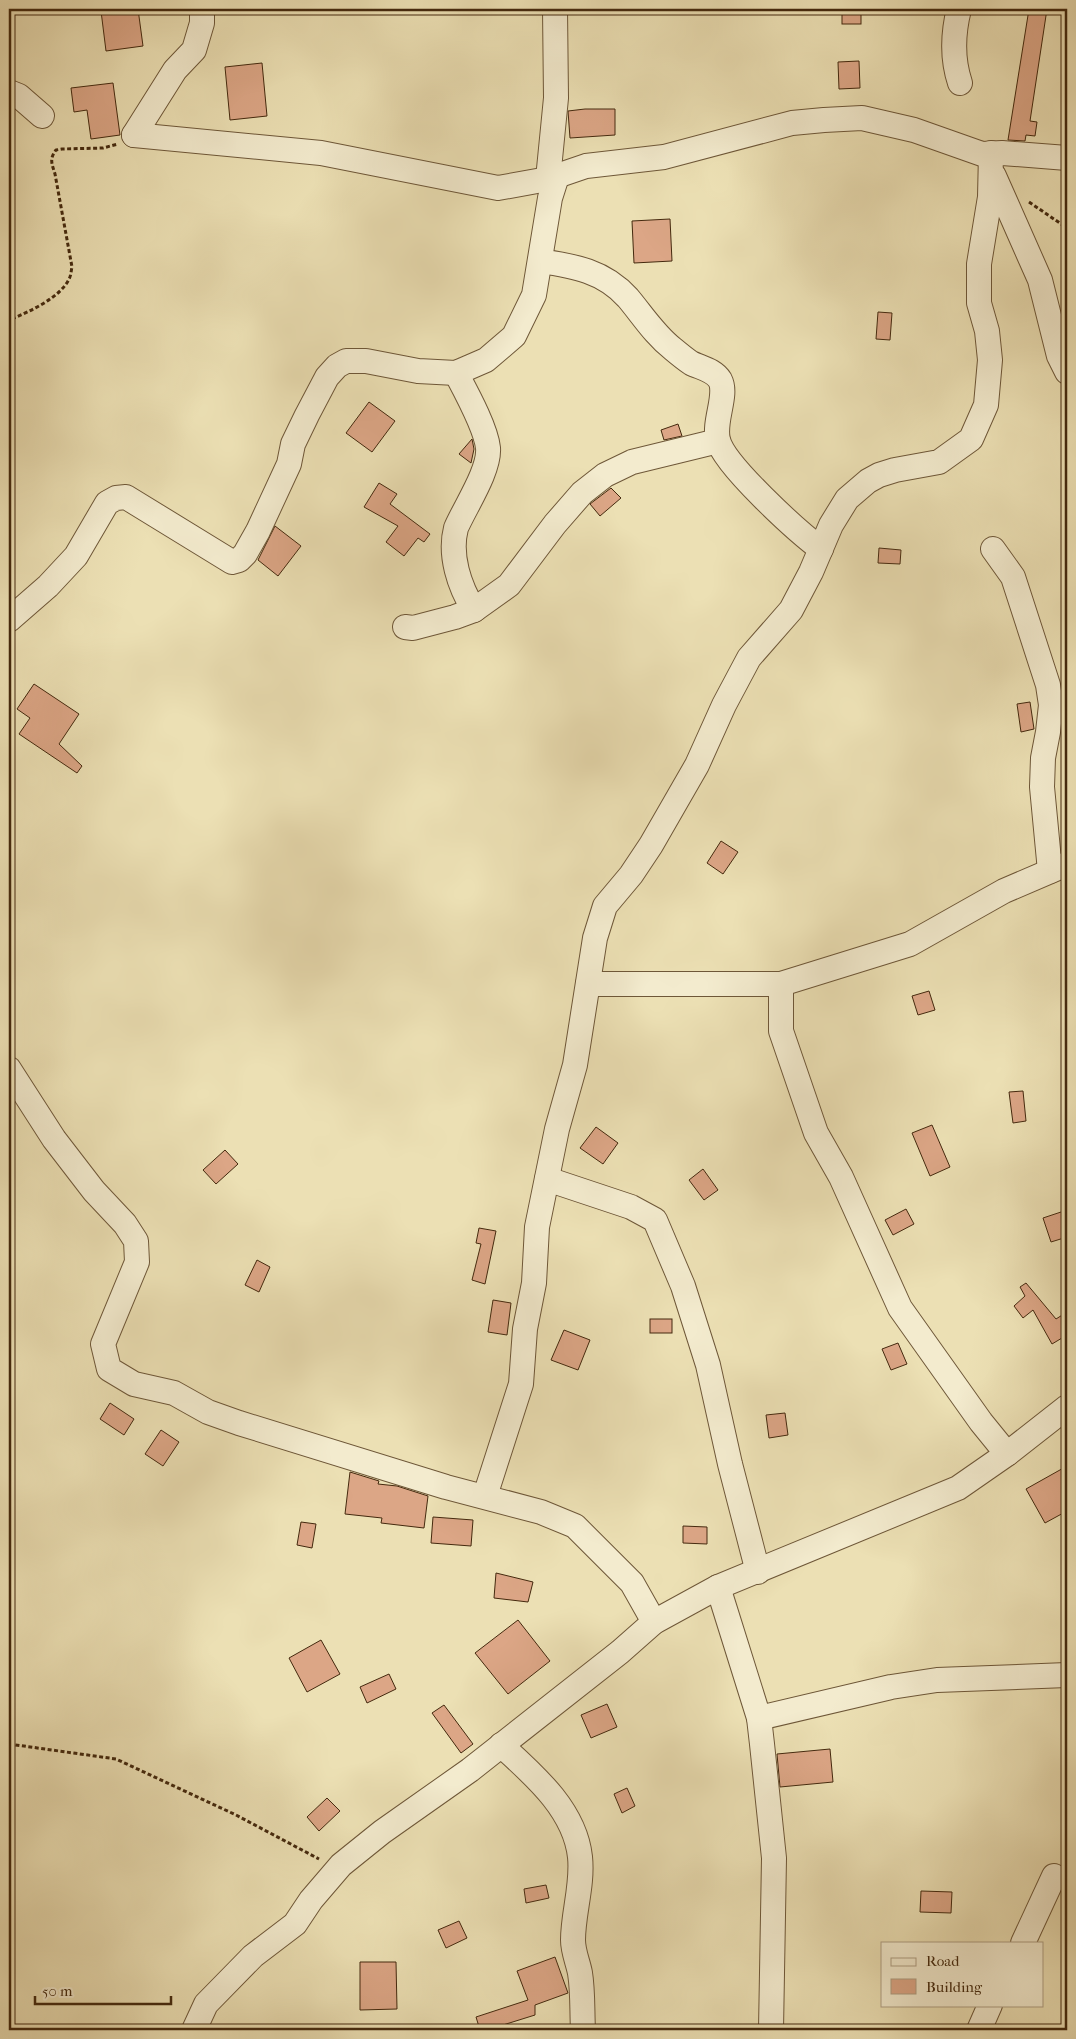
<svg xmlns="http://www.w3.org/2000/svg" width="1076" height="2039" viewBox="0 0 1076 2039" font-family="'IM FELL French Canon',serif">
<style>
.building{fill:#dca686;stroke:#44290e}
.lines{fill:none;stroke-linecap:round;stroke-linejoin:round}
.minor-casing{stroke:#6e5738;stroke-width:26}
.path{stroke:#44290e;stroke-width:3;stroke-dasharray:4 2.5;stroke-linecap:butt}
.minor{stroke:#f3ebce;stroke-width:24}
</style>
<rect width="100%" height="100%" fill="#ece0b4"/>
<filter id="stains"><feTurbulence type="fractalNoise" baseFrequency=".004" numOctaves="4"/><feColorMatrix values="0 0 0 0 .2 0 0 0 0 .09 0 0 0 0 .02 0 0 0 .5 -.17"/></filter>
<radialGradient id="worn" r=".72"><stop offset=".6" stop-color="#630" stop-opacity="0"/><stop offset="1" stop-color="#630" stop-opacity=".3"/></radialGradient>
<g class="building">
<path d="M118,9H138L143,46L106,51L101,11Z"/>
<rect x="842" y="9" width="19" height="15"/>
<path d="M1029,9H1047L1030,121L1037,122L1035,136L1026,135L1025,141L1008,140Z"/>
<path d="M859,61L860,88L839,89L838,62Z"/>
<path d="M262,63L267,116L230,120L225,67Z"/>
<path d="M113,83L120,135L91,139L87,110L74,112L71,88Z"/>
<path d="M585,109H615V135L570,138L568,111Z"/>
<path d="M670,219L672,261L634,263L632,221Z"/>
<path d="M878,312L892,313L890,340L876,339Z"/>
<path d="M369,402L395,421L372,452L346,433Z"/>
<path d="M678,424L682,436L664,440L661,430Z"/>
<path d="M472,439L474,449L471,463L459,454Z"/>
<path d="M379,483L397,494L390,504L430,534L424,542L418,538L404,556L386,542L398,526L364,507Z"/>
<path d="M611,488L621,498L600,516L590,504Z"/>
<path d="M275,526L301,546L278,576L258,560Z"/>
<path d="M879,548L901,550L900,564L878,563Z"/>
<path d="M34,684L79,714L59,744L82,766L77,773L19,734L30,718L17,709Z"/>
<path d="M1030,702L1034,729L1021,732L1017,704Z"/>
<path d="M721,841L738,852L723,874L707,863Z"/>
<path d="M929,991L935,1010L918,1015L912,996Z"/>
<path d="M1023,1091L1026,1121L1013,1123L1009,1092Z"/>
<path d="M932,1125L950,1167L930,1176L912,1133Z"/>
<path d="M596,1127L618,1143L603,1164L580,1148Z"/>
<path d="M225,1150L238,1164L216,1184L203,1170Z"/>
<path d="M703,1169L718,1190L704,1200L689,1180Z"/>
<path d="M906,1209L914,1224L893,1235L885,1220Z"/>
<path d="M1067,1210V1237L1051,1242L1043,1218Z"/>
<path d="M479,1228L496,1231L485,1284L472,1280L481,1244L476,1243Z"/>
<path d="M257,1260L270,1267L259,1292L245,1285Z"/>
<path d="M1026,1283L1056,1319L1067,1312V1335L1052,1344L1033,1310L1023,1318L1014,1306L1025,1296L1020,1287Z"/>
<path d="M493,1300L511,1303L507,1335L488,1332Z"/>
<rect x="650" y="1319" width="22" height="14"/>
<path d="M564,1330L590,1340L578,1370L551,1360Z"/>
<path d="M898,1343L907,1364L891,1370L882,1349Z"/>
<path d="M110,1403L134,1419L124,1435L100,1419Z"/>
<path d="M785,1413L788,1435L769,1438L766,1415Z"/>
<path d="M161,1430L179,1442L163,1466L145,1454Z"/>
<path d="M1067,1466V1511L1045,1523L1026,1489Z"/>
<path d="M350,1472L379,1481L378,1484L397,1486L428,1496L424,1528L381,1523L382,1518L345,1514Z"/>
<path d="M433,1517L473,1520L471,1546L431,1543Z"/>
<path d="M301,1522L316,1524L312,1548L297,1545Z"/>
<path d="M683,1526L707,1527V1544L683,1543Z"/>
<path d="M496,1573L533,1582L528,1602L494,1598Z"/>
<path d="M518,1620L550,1661L508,1694L475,1653Z"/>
<path d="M321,1640L340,1674L307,1692L289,1658Z"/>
<path d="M389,1674L396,1689L367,1703L360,1687Z"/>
<path d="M607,1704L617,1727L591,1738L581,1715Z"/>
<path d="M444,1705L473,1744L461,1753L432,1713Z"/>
<path d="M830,1749L833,1782L780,1787L777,1754Z"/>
<path d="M627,1788L635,1806L622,1813L614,1794Z"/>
<path d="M327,1798L340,1811L319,1831L307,1817Z"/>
<path d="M546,1885L549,1898L526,1903L524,1889Z"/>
<path d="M921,1891L952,1892L951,1913L920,1912Z"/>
<path d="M459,1921L467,1938L446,1948L438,1930Z"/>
<path d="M555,1957L568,1993L535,2005V2015L487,2030H480L476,2017L528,2000L517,1971Z"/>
<path d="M360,1962H396L397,2009L360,2010Z"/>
</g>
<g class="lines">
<g class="minor-casing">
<g id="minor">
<path d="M959,9C953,33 952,59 960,83"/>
<path d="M9,92L19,96L42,116"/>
<path d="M134,135L321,153L498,188L548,179L586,166L664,157L792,123L824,120L862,118L914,130L982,154L1002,153L1067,158"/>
<path d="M134,135L175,70L194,50L202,23V9"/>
<path d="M994,176L1040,280L1059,356L1067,372"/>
<path d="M548,179L556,98L555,9"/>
<path d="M540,261C574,266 604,271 628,298C643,316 655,335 673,349C679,354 685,359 691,363C701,368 714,370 720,380C728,395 713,421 718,440C724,465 798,532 821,549"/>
<path d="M456,373C466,392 486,428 488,448C490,470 465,507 456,528C449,555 459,586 474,610"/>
<path d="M993,549L1013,577L1048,685L1051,705L1048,732L1043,758L1042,787L1050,871"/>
<path d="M9,620L48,586L76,556L107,503L116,498L126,497L232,562L239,560L245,554L258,531L289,464L293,444L307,415L327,377L337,366L346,361H366L418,371L456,373L486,360L514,336L534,295L550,198L557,176"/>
<path d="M405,627L413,628L455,617L474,610L509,585L555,524L582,493L605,475L632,462L718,441"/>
<path d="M588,984H781L910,944L1004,891L1067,864"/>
<path d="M781,984V1031L816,1133L841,1177L900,1308L981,1422L1007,1454"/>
<path d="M9,1069L54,1139L94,1191L125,1224L136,1241L137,1262L103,1344L109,1369L134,1384L174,1393L208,1412L239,1423L446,1487L541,1512L575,1526L632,1583L654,1622"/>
<path d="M547,1179L631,1207L655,1220L683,1286L708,1365L730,1464L758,1572"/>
<path d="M485,1496L521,1384L525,1329L534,1283L537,1227L557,1129L575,1065L595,938L605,906L631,875L651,845L697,765L724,705L749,658L791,610L811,572L831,525L847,499L868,481L879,475L895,470L939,462L971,439L986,405L990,360L987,331L979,303V264L990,197L991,153"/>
<path d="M718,1587L759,1718L762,1744L774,1858L771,2030"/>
<path d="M759,1718L891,1687L937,1680L1067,1675"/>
<path d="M501,1745C534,1775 575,1810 580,1857C583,1885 573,1913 573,1940C573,1952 578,1962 580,1973C583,1991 582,2012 583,2030"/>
<path d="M1023,1943L1054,1876"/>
<path d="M194,2030L206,2004L253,1956L295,1924L311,1900L341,1865L382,1832L470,1770L620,1652L654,1622L718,1587L958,1488L1007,1454L1067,1407"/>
<path d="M979,2030L990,2005"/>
</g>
</g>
<g class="path">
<path d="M1029,202L1067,228"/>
<path d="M12,319C30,311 60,298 69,279C71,276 71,271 72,267L55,174C52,164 49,159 56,150L62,149L103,148L118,144"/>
<path d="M9,1744L116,1759L236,1815L319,1859"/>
</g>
<use href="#minor" class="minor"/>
</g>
<rect width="1076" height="2039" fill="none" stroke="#ece0b4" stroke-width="30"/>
<rect x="10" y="10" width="1056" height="2019" fill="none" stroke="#44290e" stroke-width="2.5"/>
<rect x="15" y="15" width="1046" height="2009" fill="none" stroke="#44290e"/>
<rect x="881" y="1942" width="162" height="65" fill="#f3ebce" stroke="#ad9d81"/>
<rect x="891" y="1958" width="25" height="8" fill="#f3ebce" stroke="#ad9d81"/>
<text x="926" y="1966" font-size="15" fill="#44290e">Road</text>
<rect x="891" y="1979" width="25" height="15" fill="#dca686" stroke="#ad9d81"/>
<text x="926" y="1992" font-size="15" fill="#44290e">Building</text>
<path d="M35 1996v8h136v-8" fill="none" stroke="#44290e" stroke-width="2.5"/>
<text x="42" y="1996" font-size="15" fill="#44290e" stroke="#f3ebce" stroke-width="4" paint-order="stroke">50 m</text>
<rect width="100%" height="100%" filter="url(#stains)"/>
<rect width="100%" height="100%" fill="url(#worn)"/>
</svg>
